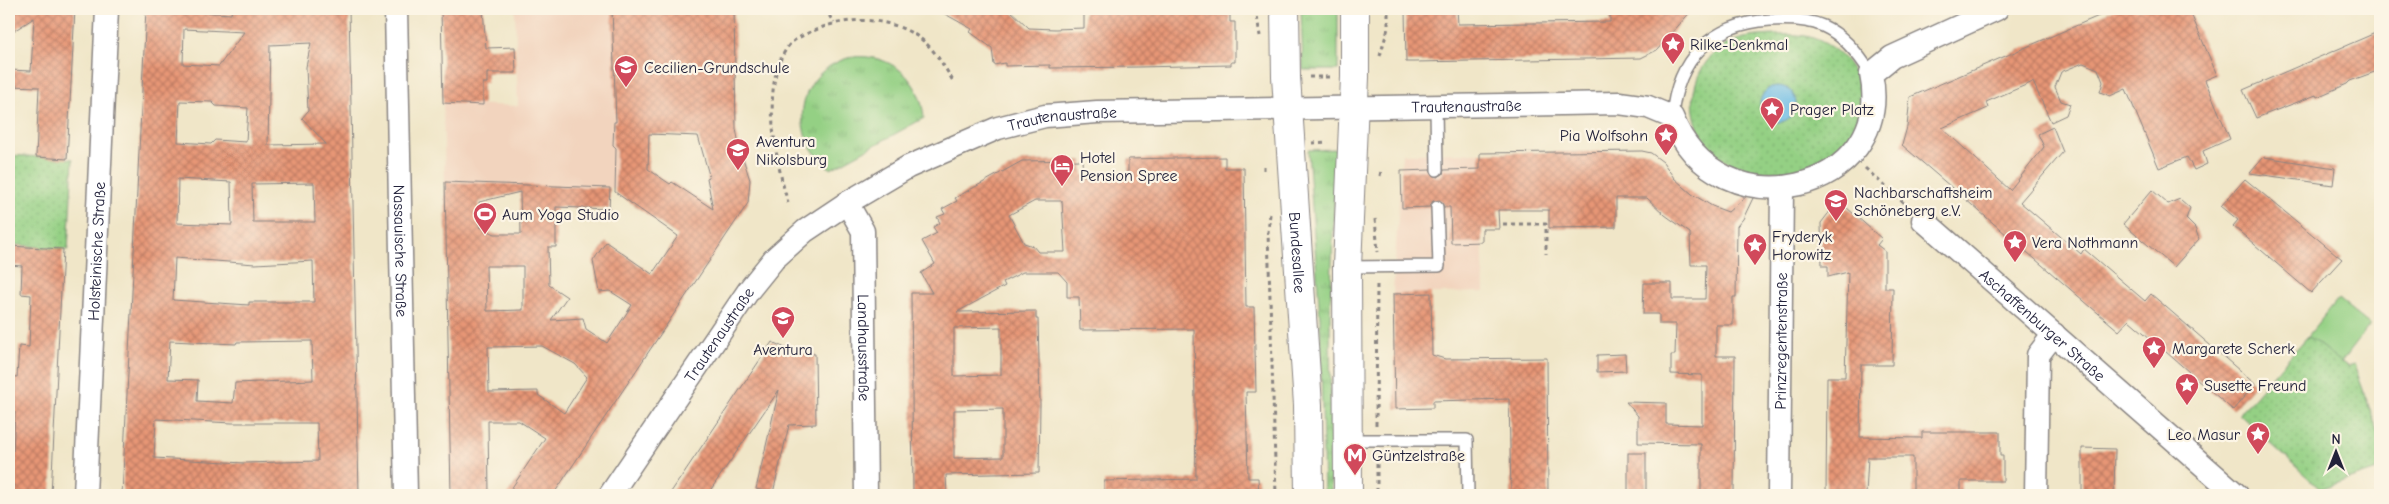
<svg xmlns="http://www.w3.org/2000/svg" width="2389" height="504" viewBox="0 0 2389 504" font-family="'Comic Neue',sans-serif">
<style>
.built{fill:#f2d4be}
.grass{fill:url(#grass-tufts);stroke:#5b7960}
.park{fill:url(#park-dots);stroke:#5b7960}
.pitch{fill:#94d084;stroke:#5b7960}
.water{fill:#6bbce6;stroke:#466f90}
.building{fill:url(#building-cross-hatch);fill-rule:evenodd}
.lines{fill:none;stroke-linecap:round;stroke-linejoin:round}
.service-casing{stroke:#898482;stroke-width:14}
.minor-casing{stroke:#898482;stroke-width:25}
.secondary-casing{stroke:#898482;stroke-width:30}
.path{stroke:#898482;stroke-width:3;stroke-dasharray:4 4;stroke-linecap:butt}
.service{stroke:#fff;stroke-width:11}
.minor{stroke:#fff;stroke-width:22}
.secondary{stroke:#fff;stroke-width:28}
.labels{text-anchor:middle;stroke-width:4.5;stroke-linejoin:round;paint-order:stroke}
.poi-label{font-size:16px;fill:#22223b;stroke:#fcf5e5;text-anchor:start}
.street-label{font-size:16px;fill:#22223b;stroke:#fcf5e5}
</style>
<defs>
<pattern id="grass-tufts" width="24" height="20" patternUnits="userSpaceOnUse" patternTransform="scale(1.25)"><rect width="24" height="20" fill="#94d084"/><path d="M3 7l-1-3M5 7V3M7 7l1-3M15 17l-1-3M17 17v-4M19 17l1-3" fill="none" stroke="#7fb273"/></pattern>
<pattern id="park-dots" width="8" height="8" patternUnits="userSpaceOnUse" patternTransform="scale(1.25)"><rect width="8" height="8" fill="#94d084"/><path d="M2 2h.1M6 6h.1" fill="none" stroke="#7fb273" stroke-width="1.8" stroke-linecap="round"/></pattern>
<pattern id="building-cross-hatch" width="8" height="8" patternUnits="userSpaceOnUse" patternTransform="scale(1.25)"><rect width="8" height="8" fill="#e79676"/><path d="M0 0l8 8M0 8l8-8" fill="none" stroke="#bb7a62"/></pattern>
</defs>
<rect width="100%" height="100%" fill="#fcf5e5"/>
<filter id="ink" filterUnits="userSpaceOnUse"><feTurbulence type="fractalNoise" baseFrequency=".02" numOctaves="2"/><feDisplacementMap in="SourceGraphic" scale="10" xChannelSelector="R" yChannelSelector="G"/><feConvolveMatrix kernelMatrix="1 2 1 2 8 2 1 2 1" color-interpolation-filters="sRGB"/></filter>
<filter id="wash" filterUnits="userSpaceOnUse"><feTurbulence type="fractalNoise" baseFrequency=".0096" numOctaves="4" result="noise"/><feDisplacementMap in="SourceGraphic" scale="20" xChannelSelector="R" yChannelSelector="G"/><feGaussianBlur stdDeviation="1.12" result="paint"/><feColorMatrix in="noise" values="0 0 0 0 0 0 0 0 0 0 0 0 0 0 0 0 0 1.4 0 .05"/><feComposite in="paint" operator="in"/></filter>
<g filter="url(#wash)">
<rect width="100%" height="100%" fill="#f0e6c8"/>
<g class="built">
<path d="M515,9H734L736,115L616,110V188L445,182L443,103L518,106Z"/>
<path d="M1480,153L1484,292L1393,294L1402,154Z"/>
</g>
<g class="grass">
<path d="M1301,9H1338V70H1303Z"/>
<path d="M852,57C891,53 921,79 924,118L831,169C786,137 795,70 852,57Z"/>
<path d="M1336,149L1330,317L1331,495H1324L1320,318L1308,150Z"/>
</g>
<g class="park">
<path d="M1775,35C1785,35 1796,34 1806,36C1852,47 1878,98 1850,140C1830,169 1782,176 1749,170C1690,160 1672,79 1724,46C1740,36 1758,36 1775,35Z"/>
<path d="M9,155L73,159L68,250L9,244Z"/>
<path d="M2308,336L2347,366L2354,364L2380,438V469L2320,489L2239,414Z"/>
</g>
<path class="pitch" d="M2338,299L2370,325L2341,362L2308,336Z"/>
<circle class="water" cx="1778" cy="104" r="18"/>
<g id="blocks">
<g class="building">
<path d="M9,9H75L67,159L36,157L39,87L9,86L10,70L31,71L34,18L9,34Z"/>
<path d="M146,9H185V11L231,14L232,9H349L359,495H122ZM184,29L244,32L219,66L183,64ZM311,43L306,67L308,111L302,118L326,144L268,145L270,45ZM180,101L212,102L216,106L248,108L246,142L215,140L211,144L178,142ZM178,179L231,182L232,225L177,223ZM314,183L315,222H253L252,184ZM175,258L255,264L313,261L314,302H249V305L173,300ZM170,341L236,344L237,342L312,341L313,380L235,383L233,403L197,401L198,380L168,379ZM156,419L232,423H317L318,461L244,463L154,458Z"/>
<path d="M441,9H483L486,48L515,47L516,73H487V83H483V105L443,103Z"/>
<path d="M612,9H734L736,129L740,149L750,180L748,203L553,495H507L545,438L519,421H488L489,495H451L445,182L610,188L609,209L556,207V247H548L549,285L567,297L551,320L583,318L586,329L607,343L632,305L610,291L599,292L593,261L606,242L652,274L678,236L615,192L616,148L613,145L614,122H616ZM649,134L698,136L709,175L707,178L713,209L672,182L670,184L648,169ZM520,192L521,234H495L480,227L479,202ZM486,266H523V310L487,311ZM542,346L575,364L587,377L564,413L538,395V391L489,392L488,347Z"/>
<path d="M936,9H1009L1029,28L1055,29L1084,28V9H1230V22H1235V62H1231V65L1138,67L1050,68V65L1005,66V63L994,65L992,48L970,32L972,29Z"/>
<path d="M1405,9H1457L1458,24L1610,22V9H1693L1657,50L1641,58L1414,62H1406Z"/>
<path d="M2115,9H2189L2217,75L2205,80L2230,139L2203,151L2207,164L2194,170L2187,157L2159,168L2126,89L2110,96L2100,92L2103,82L2098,69L2083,63L2061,72L2055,87L2061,101L2070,104L2066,115L2051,122L2033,82L1986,102L1988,108L1942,128L2010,190L2044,147L2038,134L2053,127L2063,152L2020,202L2081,254L2084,249L2145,301L2151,294L2255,384L2233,410L2129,320L2119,331L1902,145L1907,127L1910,97Z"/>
<path d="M2380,31V70L2350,81L2347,84L2317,97L2316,95L2256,118L2243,90Z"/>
<path d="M1642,151L1651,153L1663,162L1674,178L1692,194L1712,206L1728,212L1747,196L1753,198L1743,219L1737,226L1736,297H1733V325H1716V356H1735L1734,495H1701V444L1638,443V416L1626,402L1666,403V424L1702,425V375L1671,374V355H1675L1676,324H1659V314H1643L1644,283H1672V299H1705L1706,265H1691L1690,233L1665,215L1647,198H1616V227L1549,228V210H1498L1499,229H1482V242L1451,243L1450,207H1444L1440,200L1433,201L1430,207L1402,208L1401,171L1430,170L1433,176L1438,177L1443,174L1444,170L1480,169V153Z"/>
<path d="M1225,157V168H1244L1246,307H1254L1256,392H1246L1248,478H1258L1259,495H1104V481L1196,479L1194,329L1080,330L1079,297H1067V282L1058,272H1023L1003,282L1005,286L957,312L1036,311V319H1038L1040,404L1039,473L946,475L947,495H913L911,293H932L921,273L935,264L922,241L937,233L933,227L940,223L937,217L945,214L942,209L957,201L955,198L1022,161L1082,160L1083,175H1128V159ZM1035,201H1062L1065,252H1038L1033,246L1024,243L1009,215ZM1001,327V375L954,376V328ZM1003,409V457L954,458V410Z"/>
<path d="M2264,157L2335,168L2333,185L2250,173Z"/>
<path d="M2245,179L2342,259L2311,293L2233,226L2238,220L2221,206Z"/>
<path d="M2152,190L2168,204L2180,199L2190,208L2186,219L2195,228L2199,239L2174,267L2123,224Z"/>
<path d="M1846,207L1882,239L1877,245L1885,251V288H1893L1892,365H1861L1860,437L1922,438V432H2000V456H2003V481H1961V495H1913V457H1868L1866,495H1826L1827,377H1845L1848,272L1828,277V266H1822L1821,223L1831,210H1844Z"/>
<path d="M9,246L63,249L51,495H12L14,485H9V450L13,451L15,412H9V376L17,377L19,346L29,347L31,295L21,294L22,266L9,265Z"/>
<path d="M1431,293L1432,355L1445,359L1547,358L1548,495H1511L1509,399L1433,401V408L1395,409L1393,294Z"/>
<path d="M772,342L794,352L815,354L816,424L789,425L773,493L756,489L779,390L707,495H669Z"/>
<path d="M1625,354L1626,371L1597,372V355Z"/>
<path d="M2082,448L2115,449L2114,495H2082Z"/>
<rect x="1628" y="453" width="18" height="42"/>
</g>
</g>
</g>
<g filter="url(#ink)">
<use href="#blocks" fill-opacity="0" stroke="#898482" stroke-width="1"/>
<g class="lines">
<g class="service-casing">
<g id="service">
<path d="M1436,107L1437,170"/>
<path d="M1672,117C1677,59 1711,24 1770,20C1787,19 1807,19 1823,26C1843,35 1860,56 1871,74"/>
<path d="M1347,267L1439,266L1437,207"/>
<path d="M1347,440H1467L1468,495"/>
</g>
</g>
<g class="minor-casing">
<g id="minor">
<path id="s1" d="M396,9L406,495"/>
<path id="s2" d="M847,203L863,231L866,495"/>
<path id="s3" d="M1923,220L2237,495"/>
<path id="s4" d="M85,495L107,9"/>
<path id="s5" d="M610,495L749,290L774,259L805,231L847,203L908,167L998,128L1045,116L1097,112L1619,103L1648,107L1672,117C1718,236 1896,192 1871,74L1892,57L1997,9"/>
<path id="s6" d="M1779,495L1782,188"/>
<path d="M2036,495L2038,355L2054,334"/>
</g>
</g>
<g class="secondary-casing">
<g id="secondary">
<path id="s7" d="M1285,9L1286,77L1308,405L1309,495"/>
<path d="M1348,495L1347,267L1355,77V9"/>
</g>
</g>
<g class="path">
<path d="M825,9L834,23"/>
<path d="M1256,9L1260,36"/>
<path d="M1380,56L1388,28V9"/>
<path d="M1309,77H1333"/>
<path d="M1312,143L1328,142"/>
<path d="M1264,166V171"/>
<path d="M1865,168L1908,207"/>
<path d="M1380,176L1381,171"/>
<path d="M788,203C776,162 760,86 787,48C794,37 811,32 823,27C855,16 893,18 921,39C935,50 944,66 953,81"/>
<path d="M1270,214L1268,232L1276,495"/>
<path d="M1375,219L1378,252"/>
<path d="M1503,224H1546V254"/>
<path d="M1376,425L1377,281"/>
<path d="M1377,456V495"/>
</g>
<use href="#service" class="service"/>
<use href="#minor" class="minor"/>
<use href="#secondary" class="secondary"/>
</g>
</g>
<defs>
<g id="sight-pin" transform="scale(1.25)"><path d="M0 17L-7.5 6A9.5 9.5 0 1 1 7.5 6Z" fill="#d1495b" stroke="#fcf5e5"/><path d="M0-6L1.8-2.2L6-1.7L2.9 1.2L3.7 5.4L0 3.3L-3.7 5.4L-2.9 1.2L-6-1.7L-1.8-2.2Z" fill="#fff"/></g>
<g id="school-pin" transform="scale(1.25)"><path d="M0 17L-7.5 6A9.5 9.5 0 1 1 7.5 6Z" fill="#d1495b" stroke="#fcf5e5"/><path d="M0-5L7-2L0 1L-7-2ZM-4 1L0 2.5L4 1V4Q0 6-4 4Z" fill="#fff"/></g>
<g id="hotel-pin" transform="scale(1.25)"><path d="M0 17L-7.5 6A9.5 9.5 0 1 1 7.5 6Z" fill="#d1495b" stroke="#fcf5e5"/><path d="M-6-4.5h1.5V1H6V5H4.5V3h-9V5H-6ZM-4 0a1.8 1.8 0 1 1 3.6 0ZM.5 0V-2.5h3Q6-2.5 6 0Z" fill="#fff"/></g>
<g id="stadium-pin" transform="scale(1.25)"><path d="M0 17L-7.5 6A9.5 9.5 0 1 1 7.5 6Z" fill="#d1495b" stroke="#fcf5e5"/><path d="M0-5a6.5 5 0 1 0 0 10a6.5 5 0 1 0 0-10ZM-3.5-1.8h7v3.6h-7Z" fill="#fff"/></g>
<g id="metro-pin" transform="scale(1.25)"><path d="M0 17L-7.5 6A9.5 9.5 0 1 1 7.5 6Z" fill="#d1495b" stroke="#fcf5e5"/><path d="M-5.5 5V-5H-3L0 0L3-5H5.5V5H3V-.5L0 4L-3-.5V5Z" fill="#fff"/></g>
</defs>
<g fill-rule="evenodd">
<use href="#sight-pin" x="1673" y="44"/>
<use href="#school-pin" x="626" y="67"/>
<use href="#sight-pin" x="1772" y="109"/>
<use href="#sight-pin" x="1666" y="135"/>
<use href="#school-pin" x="738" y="150"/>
<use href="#hotel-pin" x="1062" y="166"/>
<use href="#school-pin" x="1836" y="201"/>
<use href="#stadium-pin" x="485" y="214"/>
<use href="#sight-pin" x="2015" y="242"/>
<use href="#sight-pin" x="1755" y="245"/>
<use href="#school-pin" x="783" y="318"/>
<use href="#sight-pin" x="2154" y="348"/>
<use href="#sight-pin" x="2187" y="385"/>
<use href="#sight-pin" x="2258" y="434"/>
<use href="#metro-pin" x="1355" y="455"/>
</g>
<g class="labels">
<g class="poi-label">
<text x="1690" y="50">Rilke-Denkmal</text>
<text x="644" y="73">Cecilien-Grundschule</text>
<text x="1790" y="115">Prager Platz</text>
<text x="1648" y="141" text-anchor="end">Pia Wolfsohn</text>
<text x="756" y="147">Aventura<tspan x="756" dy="18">Nikolsburg</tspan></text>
<text x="1080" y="163">Hotel<tspan x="1080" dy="18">Pension Spree</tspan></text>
<text x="1854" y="198">Nachbarschaftsheim<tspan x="1854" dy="18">Schöneberg e.V.</tspan></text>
<text x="502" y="220">Aum Yoga Studio</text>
<text x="1772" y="242">Fryderyk<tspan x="1772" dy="18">Horowitz</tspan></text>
<text x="2032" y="248">Vera Nothmann</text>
<text x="2172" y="354">Margarete Scherk</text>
<text x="783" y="355" text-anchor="middle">Aventura</text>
<text x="2204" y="391">Susette Freund</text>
<text x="2240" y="440" text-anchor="end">Leo Masur</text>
<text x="1372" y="461">Güntzelstraße</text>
</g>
<g class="street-label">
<text dy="6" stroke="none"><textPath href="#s5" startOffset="1019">Trautenaustraße</textPath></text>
<text dy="6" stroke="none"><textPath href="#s5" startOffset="614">Trautenaustraße</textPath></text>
<text dy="6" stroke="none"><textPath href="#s4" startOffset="244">Holsteinische Straße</textPath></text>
<text dy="6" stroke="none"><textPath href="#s1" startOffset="242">Nassauische Straße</textPath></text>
<text dy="6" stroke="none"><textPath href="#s7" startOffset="244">Bundesallee</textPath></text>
<text dy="6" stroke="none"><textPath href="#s3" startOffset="159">Aschaffenburger Straße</textPath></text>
<text dy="6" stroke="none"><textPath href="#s5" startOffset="194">Trautenaustraße</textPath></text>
<text dy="6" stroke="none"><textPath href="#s6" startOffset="154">Prinzregentenstraße</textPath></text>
<text dy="6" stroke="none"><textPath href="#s2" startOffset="149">Landhausstraße</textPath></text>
</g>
</g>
<rect width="2389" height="504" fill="none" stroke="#fcf5e5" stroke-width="30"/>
<g transform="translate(2336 452)" stroke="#fcf5e5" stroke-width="4" paint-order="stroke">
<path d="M0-4L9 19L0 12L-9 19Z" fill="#22223b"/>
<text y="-8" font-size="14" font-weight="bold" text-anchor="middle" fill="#22223b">N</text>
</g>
</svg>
